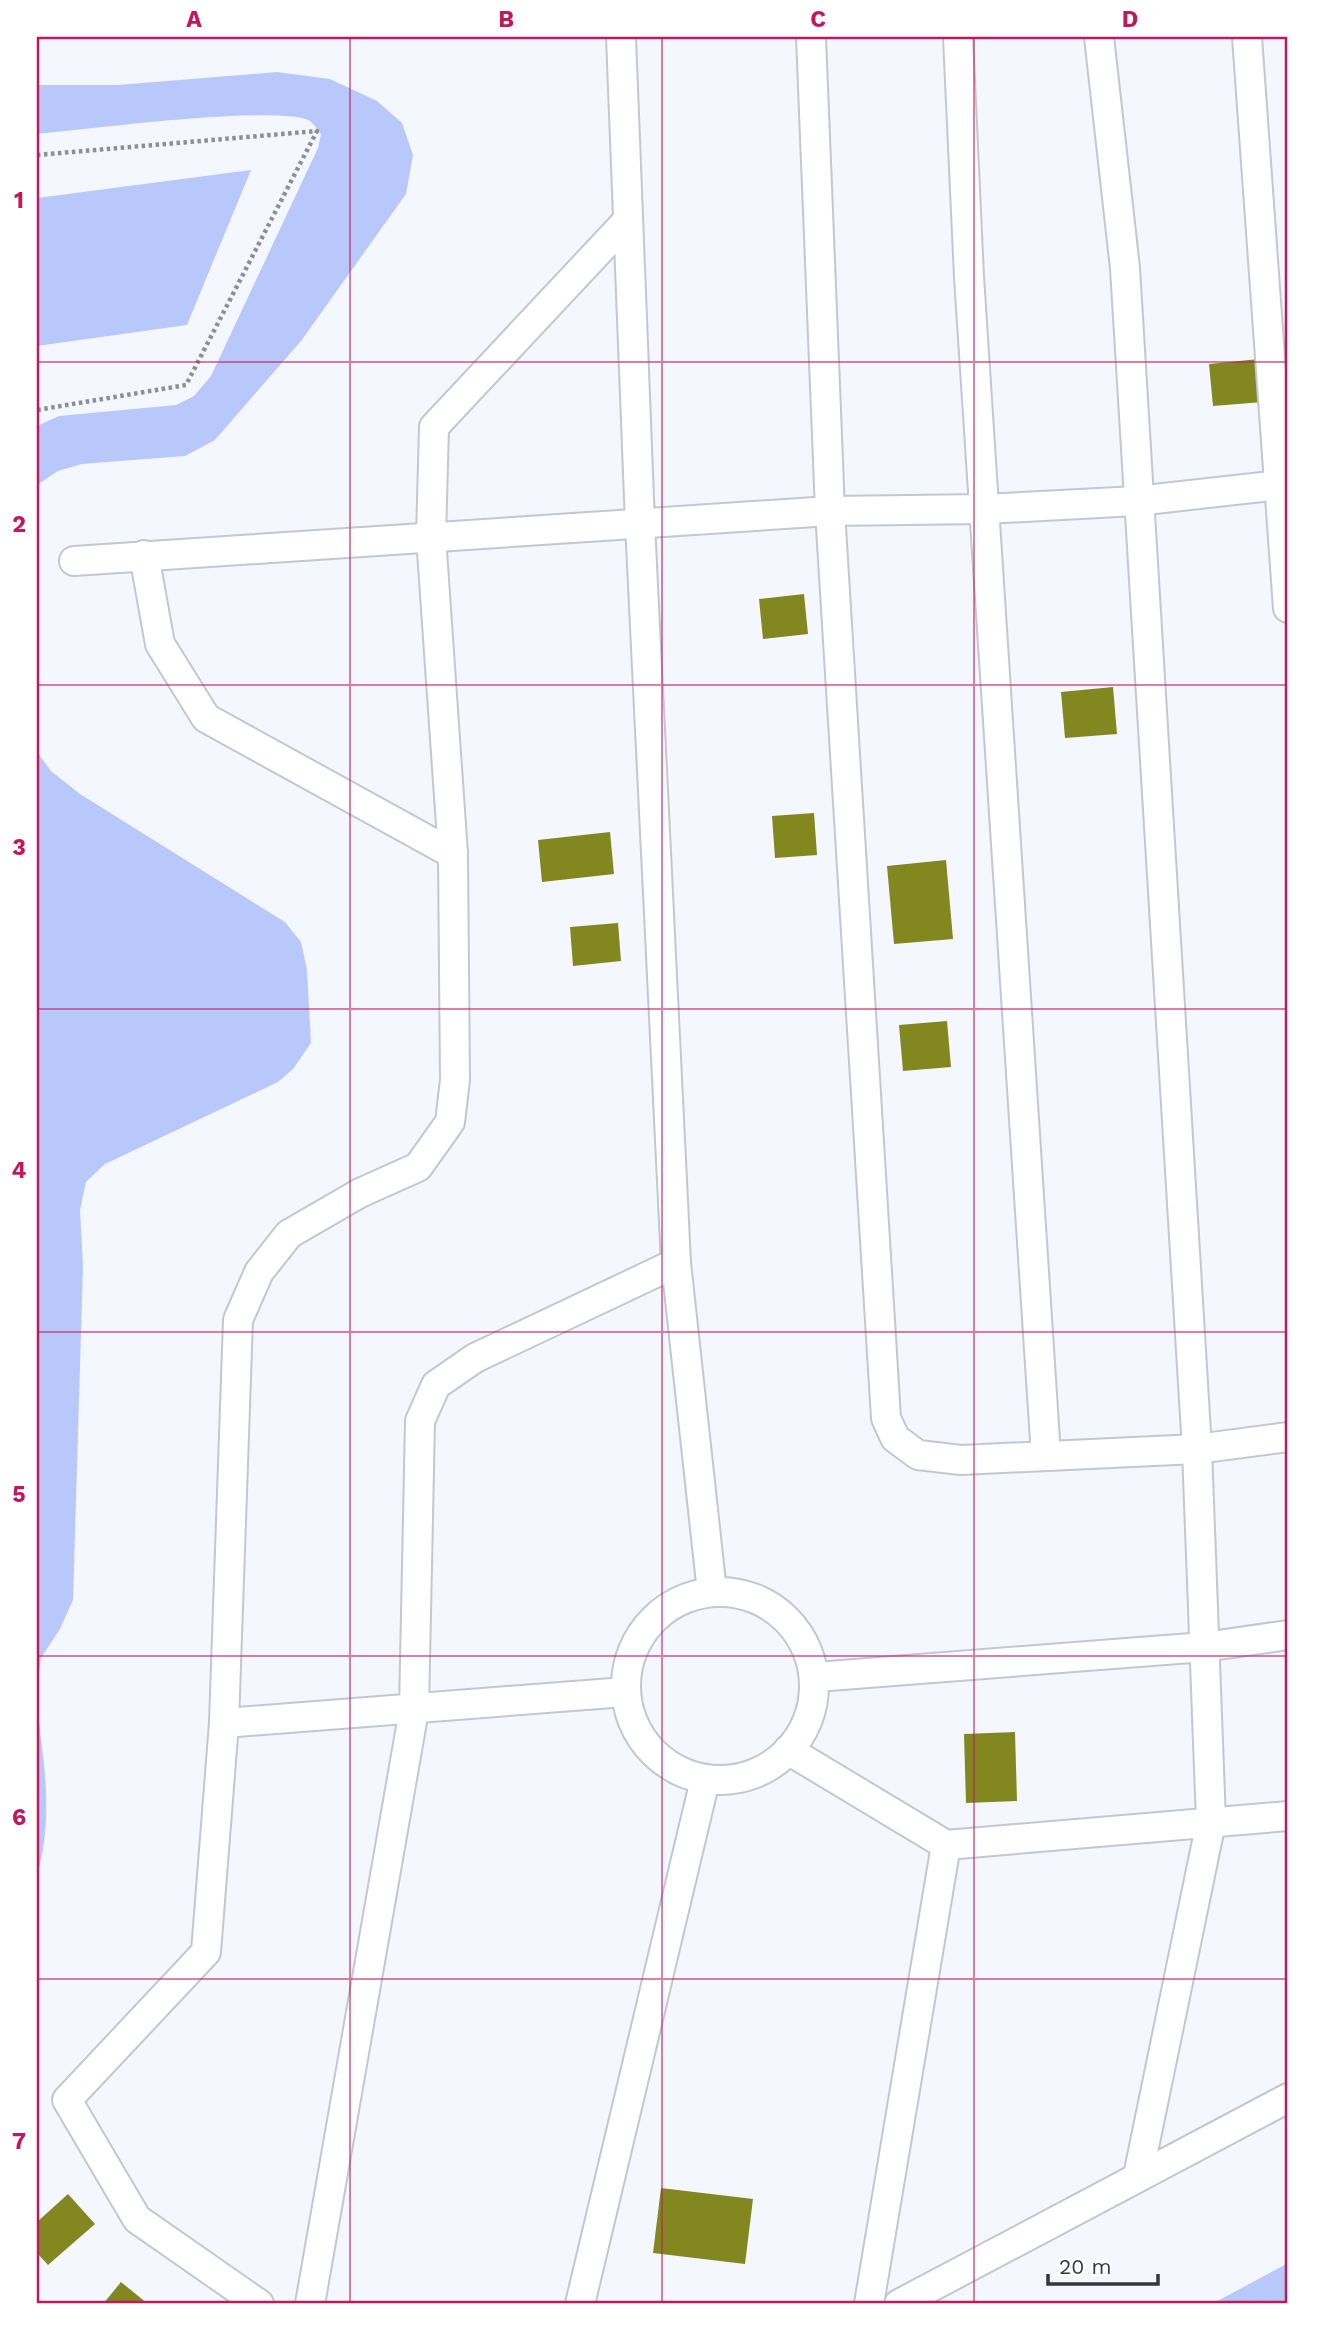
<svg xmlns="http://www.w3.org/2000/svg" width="1325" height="2341" viewBox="0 0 1325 2341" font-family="'Work Sans',sans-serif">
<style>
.water{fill:#b8c8fb}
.building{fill:#82881f}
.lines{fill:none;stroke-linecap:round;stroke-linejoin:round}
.street-casing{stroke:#c3c7d2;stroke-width:32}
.path{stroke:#8d8f94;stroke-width:4.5;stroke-dasharray:3.5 3.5;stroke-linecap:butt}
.street{stroke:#fff;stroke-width:28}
.grid{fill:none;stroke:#c2185b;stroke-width:2;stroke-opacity:0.55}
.neatline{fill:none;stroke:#c2185b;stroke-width:2.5}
.grid-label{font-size:23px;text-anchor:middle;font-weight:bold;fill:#c2185b}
</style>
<rect width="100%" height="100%" fill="#f4f7fe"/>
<g class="water">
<path d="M277,72L330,79L377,101L402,123L413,155L406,194L301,341L215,440L185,456L82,464L58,471L37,485L39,425L59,416L176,405L194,396L211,376L318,148L321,134C318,130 314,124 310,121C280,104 83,130 37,134V85H118Z"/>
<path d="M251,170L187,325L37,346V198Z"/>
<path d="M37,752L51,771L80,794L285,922L301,942L307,970L311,1043L293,1069L278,1082L105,1164L86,1182L80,1210L83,1266L73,1600L60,1629L41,1658L37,1686Z"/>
<path d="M37,1709C45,1766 53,1820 37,1876Z"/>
<path d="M1288,2263V2304H1212Z"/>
</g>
<g class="building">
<path d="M1259,359L1263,402L1213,406L1209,364Z"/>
<path d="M804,594L808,634L763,639L759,599Z"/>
<path d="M1113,687L1117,734L1065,738L1061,692Z"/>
<path d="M814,813L817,855L775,858L772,816Z"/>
<path d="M610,832L614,874L542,882L538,840Z"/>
<path d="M946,860L953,939L894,944L887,866Z"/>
<path d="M618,923L621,961L573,966L570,927Z"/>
<path d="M947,1021L951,1067L903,1071L899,1025Z"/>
<path d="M1015,1732L1017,1801L966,1803L964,1734Z"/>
<path d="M661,2188L753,2199L745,2264L653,2253Z"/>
<path d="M68,2194L95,2224L48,2265L37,2253V2222Z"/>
<path d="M121,2282L148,2304H103Z"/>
</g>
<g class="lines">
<g class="street-casing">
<g id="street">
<path d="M621,37L640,524L676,1263L712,1592"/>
<path d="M811,37L830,511L886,1418L895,1438L918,1455L961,1460L1197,1449L1288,1437"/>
<path d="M958,37L969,277L1046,1456"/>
<path d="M1099,37L1125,268L1197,1449L1211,1822L1138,2176"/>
<path d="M1247,37L1288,608"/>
<path d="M144,555L160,644L206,718L453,854"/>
<path d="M74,561L830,511L985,509L1137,501L1288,484"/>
<circle cx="720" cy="1686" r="94"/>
<path d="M816,1677L1204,1647L1288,1635"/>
<path d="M224,1723L625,1692"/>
<path d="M788,1750L946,1845L1288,1816"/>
<path d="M259,2304L137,2219L67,2100L206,1952L224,1723L238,1320L259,1272L289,1234L360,1193L418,1167L450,1122L455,1080L453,854L431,537L434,427L627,221"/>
<path d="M310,2304L414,1710L420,1421L436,1385L475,1358L676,1263"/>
<path d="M580,2304L705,1780"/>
<path d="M869,2304L946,1845"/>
<path d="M899,2304L1288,2098"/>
</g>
</g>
<path class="path" d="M37,155L317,131L186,385L37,410"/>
<use href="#street" class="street"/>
</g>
<path class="grid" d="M350,37V2304M662,37V2304M974,37V2304M37,362H1288M37,685H1288M37,1009H1288M37,1332H1288M37,1656H1288M37,1979H1288"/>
<rect width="1325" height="2341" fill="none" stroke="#ffffff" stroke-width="77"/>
<path d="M1048 2274v10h110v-10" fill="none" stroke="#35373b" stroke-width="3.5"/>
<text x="1059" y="2274" font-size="21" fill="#35373b" stroke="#ffffff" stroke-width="5" paint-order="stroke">20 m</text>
<rect x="38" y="38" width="1248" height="2264" class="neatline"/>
<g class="grid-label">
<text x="194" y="27">A</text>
<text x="506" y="27">B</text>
<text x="818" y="27">C</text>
<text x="1130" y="27">D</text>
<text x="19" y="208">1</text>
<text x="19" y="532">2</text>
<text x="19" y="855">3</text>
<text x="19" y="1178">4</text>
<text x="19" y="1502">5</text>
<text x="19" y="1825">6</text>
<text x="19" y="2149">7</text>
</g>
</svg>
